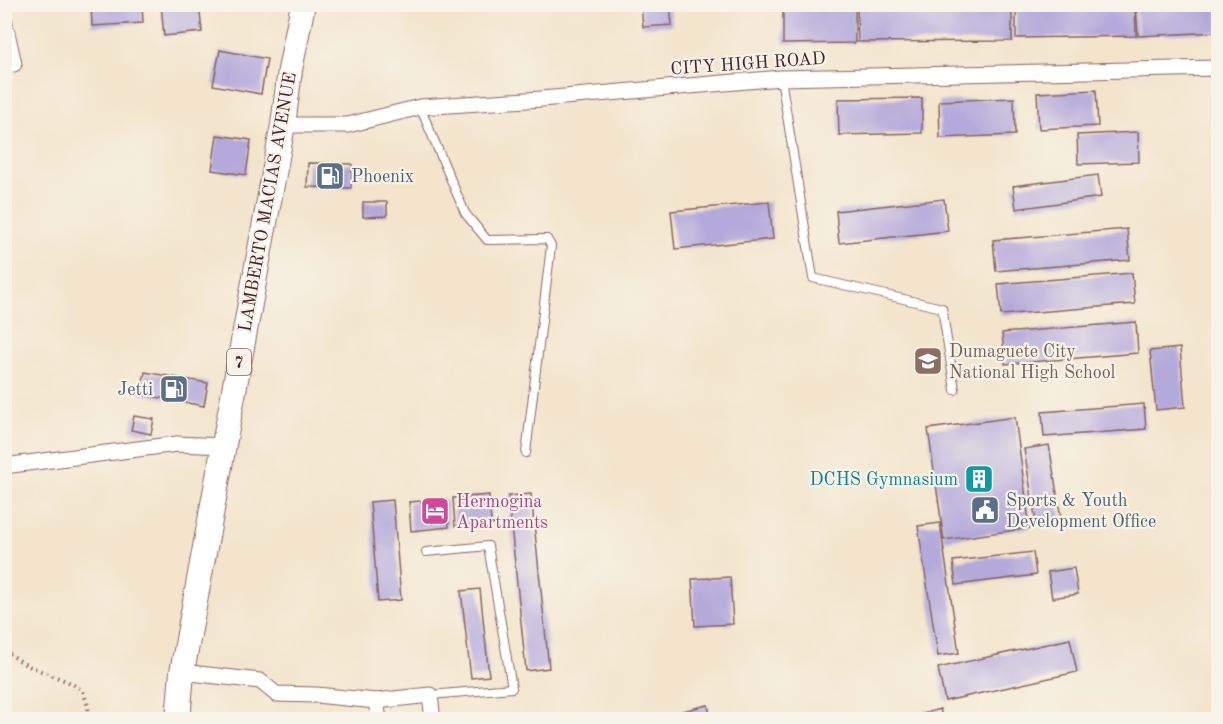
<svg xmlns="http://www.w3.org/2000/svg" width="1223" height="724" viewBox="0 0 1223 724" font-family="'Old Standard TT',serif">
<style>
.building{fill:#b3a9da}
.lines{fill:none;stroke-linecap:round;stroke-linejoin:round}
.lane-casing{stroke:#856463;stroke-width:10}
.street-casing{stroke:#856463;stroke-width:17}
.primary-casing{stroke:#856463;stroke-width:26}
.path{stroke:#856463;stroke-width:4;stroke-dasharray:1.5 4.5;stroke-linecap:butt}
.lane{stroke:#fff;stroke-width:8}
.street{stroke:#fff;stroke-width:15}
.primary{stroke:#fff;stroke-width:24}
.labels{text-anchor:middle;stroke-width:4.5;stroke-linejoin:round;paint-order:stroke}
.shield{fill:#f7f3e8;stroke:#7e5f64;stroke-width:1.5}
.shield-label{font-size:16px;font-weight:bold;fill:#4a1f2b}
.street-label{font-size:18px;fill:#4a1f2b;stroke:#f7f3e8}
.service-label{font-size:18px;fill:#4e5e75;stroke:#f7f3e8;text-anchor:start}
.education-label{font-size:18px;fill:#785e54;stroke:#f7f3e8;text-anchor:start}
.culture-label{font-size:18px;fill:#0d838f;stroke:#f7f3e8;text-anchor:end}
.hotel-label{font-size:18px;fill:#b23c85;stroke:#f7f3e8;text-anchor:start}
</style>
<rect width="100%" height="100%" fill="#f7f3e8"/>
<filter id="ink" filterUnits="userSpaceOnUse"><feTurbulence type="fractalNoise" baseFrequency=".0167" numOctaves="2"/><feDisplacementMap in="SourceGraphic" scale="12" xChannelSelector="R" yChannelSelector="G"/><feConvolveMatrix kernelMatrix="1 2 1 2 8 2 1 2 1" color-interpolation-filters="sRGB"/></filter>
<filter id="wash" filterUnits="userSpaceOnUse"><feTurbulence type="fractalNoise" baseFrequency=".008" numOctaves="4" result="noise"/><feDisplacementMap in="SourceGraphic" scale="24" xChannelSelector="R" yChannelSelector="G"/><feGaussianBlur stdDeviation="1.35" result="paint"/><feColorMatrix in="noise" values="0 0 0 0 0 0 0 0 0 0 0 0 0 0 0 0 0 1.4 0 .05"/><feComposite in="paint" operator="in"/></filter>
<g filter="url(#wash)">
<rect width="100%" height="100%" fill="#f3e4cb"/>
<g id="blocks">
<g class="building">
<path d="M91,4H142L143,23L92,26Z"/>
<path d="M161,4H199L202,32L164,36Z"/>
<path d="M641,4H670L672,25L643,27Z"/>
<path d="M1012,4V41L858,42L857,6Z"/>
<path d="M1218,4V32L1138,36L1136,5Z"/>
<path d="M1135,6L1136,36L1016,38V7Z"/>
<path d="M855,9V43L783,44V10Z"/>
<path d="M220,50L267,59L261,94L213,85Z"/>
<path d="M1096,90L1098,126L1039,129L1037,93Z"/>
<path d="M922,98V133L839,135L838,99Z"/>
<path d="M1014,98L1015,135L940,138L939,101Z"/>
<path d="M1138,132L1139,162L1078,164L1077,135Z"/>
<path d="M217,135L251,140L246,175L212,170Z"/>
<path d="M308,163L352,164L351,188L307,187Z"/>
<path d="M1098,175L1101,197L1016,209L1013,186Z"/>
<path d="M944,199L948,231L839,243L836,211Z"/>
<path d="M363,202H387V216L363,217Z"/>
<path d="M769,202L773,239L675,249L671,211Z"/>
<path d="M1127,229L1130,260L996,271L993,240Z"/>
<path d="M1132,273L1135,304L1001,315L998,284Z"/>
<path d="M1136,322L1138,353L1005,364L1002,333Z"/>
<path d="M1180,348L1185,407L1156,410L1150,351Z"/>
<path d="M145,372L208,383L204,406L140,394Z"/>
<path d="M1144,404L1146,429L1044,437L1042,412Z"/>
<path d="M134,416L154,419L151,434L131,430Z"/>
<path d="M1015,417L1030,528L944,540L928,429Z"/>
<path d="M1049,445L1061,518L1036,522L1024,449Z"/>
<path d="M531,494L549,668L526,671L508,496Z"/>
<path d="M489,495L491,523L455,526L453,498Z"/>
<path d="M446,499L449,527L411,531L409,502Z"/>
<path d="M393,500L401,600L378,602L370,502Z"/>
<path d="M940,523L959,653L938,656L918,526Z"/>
<path d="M1033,552L1036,575L956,585L953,561Z"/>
<path d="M1074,568L1078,594L1052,598L1048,572Z"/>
<path d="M730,577L733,624L695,626L692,579Z"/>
<path d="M480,589L489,676L471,678L461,591Z"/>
<path d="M1070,639L1077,672L945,701L938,668Z"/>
<path d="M708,705L711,720H684L682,711Z"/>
<path d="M940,709L943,720H905V719Z"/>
</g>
</g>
</g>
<g filter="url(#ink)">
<use href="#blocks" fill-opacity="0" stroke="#856463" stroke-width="1.5"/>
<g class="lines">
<g class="lane-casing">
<g id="lane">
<path d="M781,78L813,278L942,308L955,390"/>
<path d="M420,107L465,213L487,240L547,239L551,246L526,453"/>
<path d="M426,552L488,546L512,688L430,695"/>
</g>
</g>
<g class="street-casing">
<g id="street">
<path d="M4,19L14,64L4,65"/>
<path d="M283,125H348L420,107L541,99L781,78L1218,68"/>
<path d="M4,466L177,444L224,446"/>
<path d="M182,672L260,681L276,694L316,695L376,701L430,695L433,720"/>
<path d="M376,701L379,720"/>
</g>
</g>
<g class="primary-casing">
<path id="primary" d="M178,720L182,672L283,125L290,70L303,4"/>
</g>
<path class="path" d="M4,650L26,665L71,683L83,691L88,706L89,720"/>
<use href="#lane" class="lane"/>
<use href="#street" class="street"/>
<use href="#primary" class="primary"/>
</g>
</g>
<defs>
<g id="fuel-square" transform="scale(1.5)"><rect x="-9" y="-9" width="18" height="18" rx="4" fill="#5c6f8a" stroke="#f7f3e8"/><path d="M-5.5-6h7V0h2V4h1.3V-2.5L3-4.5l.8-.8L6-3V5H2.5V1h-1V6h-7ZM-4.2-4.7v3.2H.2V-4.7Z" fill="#fff"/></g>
<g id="school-square" transform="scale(1.5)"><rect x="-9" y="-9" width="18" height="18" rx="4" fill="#8d6e63" stroke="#f7f3e8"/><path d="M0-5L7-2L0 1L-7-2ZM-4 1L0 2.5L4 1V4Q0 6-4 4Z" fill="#fff"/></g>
<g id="building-square" transform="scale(1.5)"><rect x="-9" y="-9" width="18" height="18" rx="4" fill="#0f9aa8" stroke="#f7f3e8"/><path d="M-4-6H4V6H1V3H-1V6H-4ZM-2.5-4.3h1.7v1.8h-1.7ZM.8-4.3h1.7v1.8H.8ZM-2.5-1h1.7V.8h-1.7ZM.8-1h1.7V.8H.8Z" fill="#fff"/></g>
<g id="civic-square" transform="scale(1.5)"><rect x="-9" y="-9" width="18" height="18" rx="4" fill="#5c6f8a" stroke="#f7f3e8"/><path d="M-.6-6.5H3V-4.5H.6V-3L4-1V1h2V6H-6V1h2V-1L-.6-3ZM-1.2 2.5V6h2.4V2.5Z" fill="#fff"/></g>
<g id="hotel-square" transform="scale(1.5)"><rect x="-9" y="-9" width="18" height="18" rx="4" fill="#d1479c" stroke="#f7f3e8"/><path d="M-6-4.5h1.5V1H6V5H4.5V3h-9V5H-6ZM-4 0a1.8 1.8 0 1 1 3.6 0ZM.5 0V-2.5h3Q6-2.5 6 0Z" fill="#fff"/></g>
</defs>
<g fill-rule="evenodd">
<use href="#fuel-square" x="330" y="176"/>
<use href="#school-square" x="928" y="361"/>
<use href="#fuel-square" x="174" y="389"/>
<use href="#building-square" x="979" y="479"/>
<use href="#civic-square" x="985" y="510"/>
<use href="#hotel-square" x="435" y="511"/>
</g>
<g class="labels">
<rect class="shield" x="227" y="349" width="24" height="26" rx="4.5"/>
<g class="shield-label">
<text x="239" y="368">7</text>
</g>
<g class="street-label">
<text transform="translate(748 63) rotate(-4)" y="6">CITY HIGH ROAD</text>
<text transform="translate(267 202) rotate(-80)" y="6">LAMBERTO MACIAS AVENUE</text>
</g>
<g class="service-label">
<text x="351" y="182">Phoenix</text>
<text x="153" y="395" text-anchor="end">Jetti</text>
<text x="1006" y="506">Sports &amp; Youth<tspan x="1006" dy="21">Development Office</tspan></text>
</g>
<g class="education-label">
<text x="949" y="357">Dumaguete City<tspan x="949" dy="21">National High School</tspan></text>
</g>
<g class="culture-label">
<text x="958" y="485">DCHS Gymnasium</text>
</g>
<g class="hotel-label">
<text x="456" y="507">Hermogina<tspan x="456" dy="21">Apartments</tspan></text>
</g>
</g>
<rect width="1223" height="724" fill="none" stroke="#f7f3e8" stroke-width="24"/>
</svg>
